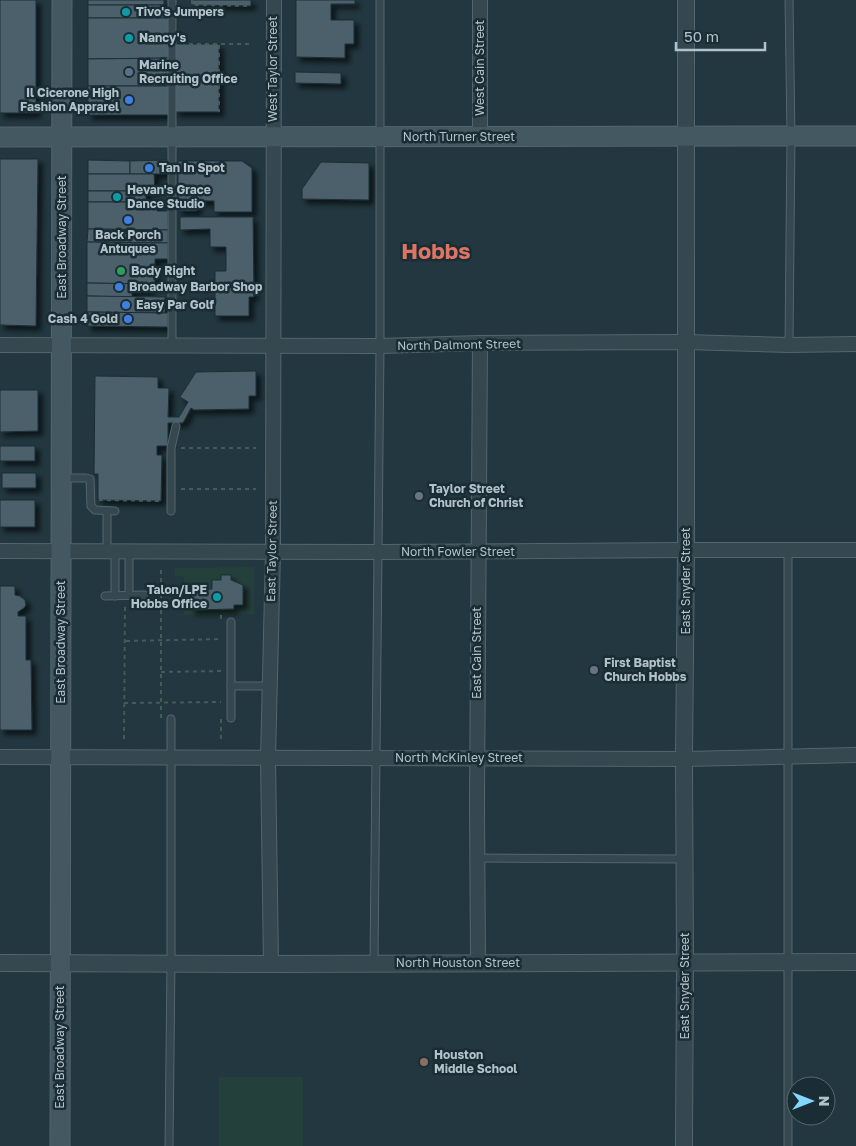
<svg xmlns="http://www.w3.org/2000/svg" width="856" height="1146" viewBox="0 0 856 1146" font-family="'Golos Text',sans-serif">
<style>
.green{fill:#24403b}
.building{fill:#4b616a;stroke:#1d2f36;filter:url(#shadow)}
.lines{fill:none;stroke-linecap:round;stroke-linejoin:round}
.service-casing{stroke:#54656d;stroke-width:9}
.minor-casing{stroke:#54656d;stroke-width:16}
.tertiary-casing{stroke:#54656d;stroke-width:18}
.secondary-casing{stroke:#54656d;stroke-width:21}
.path{stroke:#425c57;stroke-width:2;stroke-dasharray:4 4;stroke-linecap:butt}
.service{stroke:#36484f;stroke-width:7}
.minor{stroke:#36484f;stroke-width:14}
.tertiary{stroke:#36484f;stroke-width:16}
.secondary{stroke:#445862;stroke-width:19}
.culture-dot{fill:#0f9aa8;stroke:#1b2d34;stroke-width:2}
.service-dot{fill:#5c6f8a;stroke:#1b2d34;stroke-width:2}
.shop-dot{fill:#3f7fe0;stroke:#1b2d34;stroke-width:2}
.leisure-dot{fill:#2e9e5b;stroke:#1b2d34;stroke-width:2}
.worship-dot{fill:#6b7280;stroke:#1b2d34;stroke-width:2}
.education-dot{fill:#8d6e63;stroke:#1b2d34;stroke-width:2}
.labels{text-anchor:middle;stroke-width:5;stroke-linejoin:round;paint-order:stroke}
.poi-label{font-size:12px;font-weight:bold;fill:#b2c2ca;stroke:#1b2d34;text-anchor:start}
.street-label{font-size:12px;fill:#b2c2ca;stroke:#1b2d34}
.town-label{font-size:22px;font-weight:bold;fill:#de7463;stroke:#1b2d34}
</style>
<defs>
<filter id="shadow"><feDropShadow dx="4.5" dy="4.5" stdDeviation="2.5" flood-color="#0009"/></filter>
</defs>
<rect width="100%" height="100%" fill="#22373f"/>
<g class="green">
<path d="M254,567V614L184,615V576H175V568Z"/>
<rect x="219" y="1077" width="84" height="69"/>
</g>
<g class="building">
<rect x="0" y="0" width="36" height="113"/>
<rect x="88" y="0" width="76" height="5"/>
<path d="M192,0H251V6L192,5Z"/>
<path d="M296,0H355V4H331V20H354V44H345V58L296,57Z"/>
<rect x="88" y="5" width="76" height="13"/>
<path d="M88,18H170V58L88,59Z"/>
<rect x="175" y="44" width="44" height="68"/>
<path d="M170,58V86H88V59Z"/>
<path d="M295,72L341,73V84L295,83Z"/>
<rect x="88" y="86" width="82" height="29"/>
<path d="M0,159H38L36,326L0,325Z"/>
<path d="M88,160L130,161V174H88Z"/>
<path d="M167,160V174H130V161Z"/>
<path d="M178,161H242L252,168V212H214V201H197V211H178Z"/>
<path d="M321,162L369,163V200L302,199V189Z"/>
<path d="M88,174H154L155,191H88Z"/>
<rect x="88" y="191" width="58" height="11"/>
<path d="M88,202H157V211H168V230L88,229Z"/>
<path d="M180,217H253L254,297H249V316H215V271H226V247H210V229L180,230Z"/>
<path d="M88,229L168,230V243L87,242Z"/>
<path d="M87,242L168,243V259H155V284L87,283Z"/>
<path d="M87,283L150,284V291H132V297L87,296Z"/>
<path d="M87,296L165,297V313L87,312Z"/>
<path d="M87,312L168,313V327L87,326Z"/>
<path d="M256,371V396H249V409L194,410L191,408L183,423H168V446H157V455H162L161,501L98,500V474H94L95,376L158,377V388H169L168,417H179L188,402L180,397L196,372Z"/>
<path d="M0,390H38V431L0,432Z"/>
<rect x="0" y="446" width="35" height="15"/>
<rect x="2" y="473" width="34" height="15"/>
<rect x="0" y="500" width="35" height="27"/>
<path d="M221,575H231V580L243,585V605H234V609L191,610L190,590L212,589V580H221Z"/>
<path d="M0,586H15V595L20,596L25,600L26,605L24,608L18,612V616H26V660H31L32,730H0Z"/>
</g>
<g class="lines">
<g class="service-casing">
<g id="service">
<path d="M789,0L791,136L789,345"/>
<path d="M172,346V0"/>
<path d="M61,478H86L90,479L91,506L95,510L115,511"/>
<path d="M107,511V552"/>
<path d="M171,511V448L176,426"/>
<path d="M115,552V596"/>
<path d="M129,595V552"/>
<path d="M105,596L144,595"/>
<path d="M231,622V718"/>
<path d="M231,686H270"/>
<path d="M477,858L684,859"/>
<path d="M374,963L380,346V0"/>
<path d="M169,1146L171,963V719"/>
<path d="M788,1146V550"/>
</g>
</g>
<g class="minor-casing">
<g id="minor">
<path d="M480,137V0"/>
<path d="M0,345L380,346L480,343L686,342L789,345L856,344"/>
<path d="M0,551L378,552L686,550H856"/>
<path d="M0,757L684,759L856,755"/>
<path d="M478,963L477,802L480,343"/>
<path d="M271,964L268,758L273,552L274,0"/>
</g>
</g>
<g class="tertiary-casing">
<g id="tertiary">
<path d="M0,963L271,964L856,962"/>
<path d="M684,1146L685,963L684,759L686,550V0"/>
</g>
</g>
<g class="secondary-casing">
<g id="secondary">
<path d="M0,137L856,136"/>
<path d="M60,1146L62,0"/>
</g>
</g>
<g class="path">
<path d="M192,0V5L251,6"/>
<path d="M181,44H251"/>
<path d="M219,45V112"/>
<path d="M181,448H256"/>
<path d="M181,489H256"/>
<path d="M99,500L161,501V500"/>
<path d="M221,615V621"/>
<path d="M126,641L221,639"/>
<path d="M161,672L221,671"/>
<path d="M124,703L221,702"/>
<path d="M161,718V568"/>
<path d="M221,719V739"/>
<path d="M124,739L125,604"/>
</g>
<use href="#service" class="service"/>
<use href="#minor" class="minor"/>
<use href="#tertiary" class="tertiary"/>
<use href="#secondary" class="secondary"/>
</g>
<g class="culture-dot">
<circle cx="126" cy="12" r="5"/>
<circle cx="129" cy="38" r="5"/>
<circle cx="117" cy="197" r="5"/>
<circle cx="217" cy="597" r="5"/>
</g>
<circle class="service-dot" cx="129" cy="72" r="5"/>
<g class="shop-dot">
<circle cx="129" cy="100" r="5"/>
<circle cx="149" cy="168" r="5"/>
<circle cx="128" cy="220" r="5"/>
<circle cx="119" cy="287" r="5"/>
<circle cx="126" cy="305" r="5"/>
<circle cx="128" cy="319" r="5"/>
</g>
<circle class="leisure-dot" cx="121" cy="271" r="5"/>
<g class="worship-dot">
<circle cx="419" cy="496" r="5"/>
<circle cx="594" cy="670" r="5"/>
</g>
<circle class="education-dot" cx="424" cy="1062" r="5"/>
<g class="labels">
<g class="poi-label">
<text x="136" y="16">Tivo's Jumpers</text>
<text x="139" y="42">Nancy's</text>
<text x="139" y="69">Marine<tspan x="139" dy="14">Recruiting Office</tspan></text>
<text x="119" y="97" text-anchor="end">Il Cicerone High<tspan x="119" dy="14">Fashion Apprarel</tspan></text>
<text x="159" y="172">Tan In Spot</text>
<text x="127" y="194">Hevan's Grace<tspan x="127" dy="14">Dance Studio</tspan></text>
<text x="128" y="239" text-anchor="middle">Back Porch<tspan x="128" dy="14">Antuques</tspan></text>
<text x="131" y="275">Body Right</text>
<text x="129" y="291">Broadway Barbor Shop</text>
<text x="136" y="309">Easy Par Golf</text>
<text x="118" y="323" text-anchor="end">Cash 4 Gold</text>
<text x="429" y="493">Taylor Street<tspan x="429" dy="14">Church of Christ</tspan></text>
<text x="207" y="594" text-anchor="end">Talon/LPE<tspan x="207" dy="14">Hobbs Office</tspan></text>
<text x="604" y="667">First Baptist<tspan x="604" dy="14">Church Hobbs</tspan></text>
<text x="434" y="1059">Houston<tspan x="434" dy="14">Middle School</tspan></text>
</g>
<g class="street-label">
<text transform="translate(480 68) rotate(-90)" y="4">West Cain Street</text>
<text transform="translate(273 69) rotate(-90)" y="4">West Taylor Street</text>
<text x="459" y="141">North Turner Street</text>
<text transform="translate(62 237) rotate(-90)" y="4">East Broadway Street</text>
<text transform="translate(459 345) rotate(-1)" y="4">North Dalmont Street</text>
<text transform="translate(272 551) rotate(-89)" y="4">East Taylor Street</text>
<text x="458" y="556">North Fowler Street</text>
<text transform="translate(686 581) rotate(-90)" y="4">East Snyder Street</text>
<text transform="translate(61 642) rotate(-90)" y="4">East Broadway Street</text>
<text transform="translate(477 653) rotate(-90)" y="4">East Cain Street</text>
<text x="459" y="762">North McKinley Street</text>
<text x="458" y="967">North Houston Street</text>
<text transform="translate(685 986) rotate(-90)" y="4">East Snyder Street</text>
<text transform="translate(60 1047) rotate(-90)" y="4">East Broadway Street</text>
</g>
<g class="town-label">
<text x="436" y="259">Hobbs</text>
</g>
</g>
<g transform="translate(811 1101) rotate(90)"><circle r="24" fill="#1b2d34" stroke="#576970"/>
<path d="M0-4L9 19L0 12L-9 19Z" fill="#82d7ff"/>
<text y="-8" font-size="14" font-weight="bold" text-anchor="middle" fill="#b2c2ca">N</text>
</g>
<path d="M676 42v8h89v-8" fill="none" stroke="#b2c2ca" stroke-width="2.5"/>
<text x="684" y="42" font-size="15" fill="#b2c2ca" stroke="#1b2d34" stroke-width="4" paint-order="stroke">50 m</text>
</svg>
